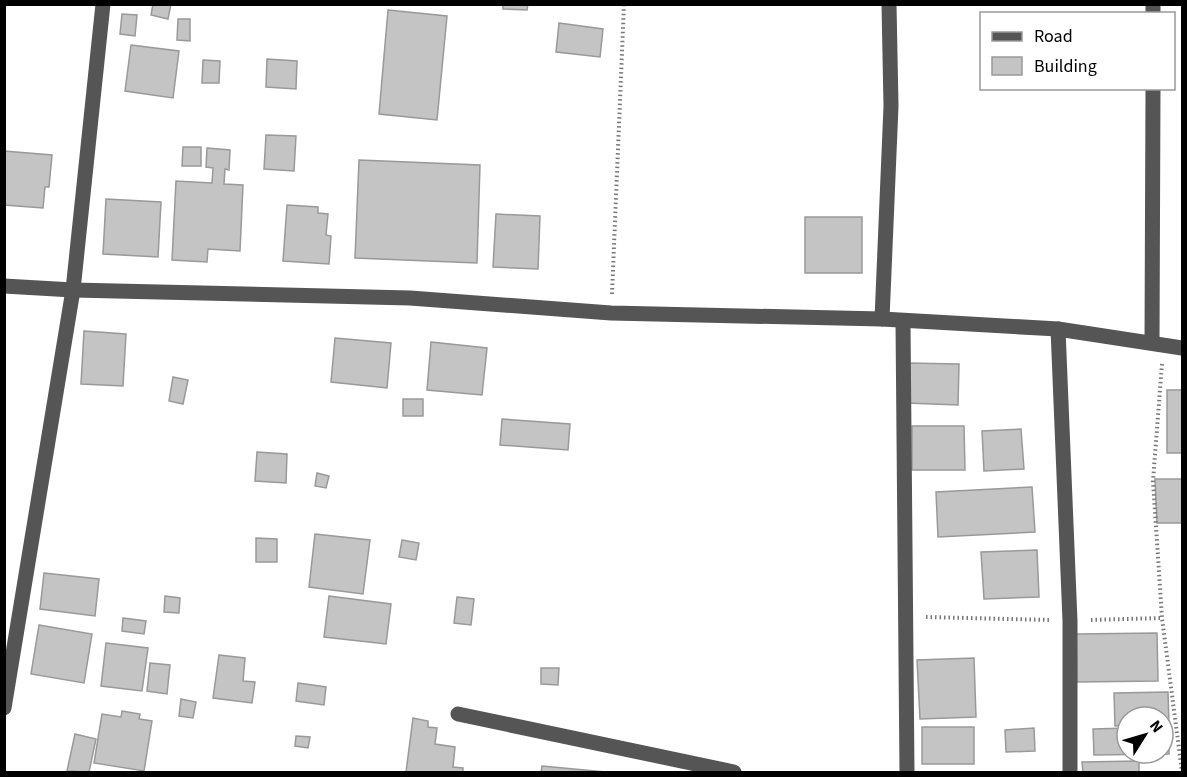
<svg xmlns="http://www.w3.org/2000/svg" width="1187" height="777" viewBox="0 0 1187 777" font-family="'Source Sans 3',sans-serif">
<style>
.building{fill:#c4c4c4;stroke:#999;stroke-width:1.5}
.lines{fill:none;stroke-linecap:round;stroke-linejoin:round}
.path{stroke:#777;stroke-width:4;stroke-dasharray:1.5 3;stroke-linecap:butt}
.minor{stroke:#555;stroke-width:15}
</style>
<rect width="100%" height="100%" fill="#fff"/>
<g class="building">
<path d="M153,4H171L168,19L151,15Z"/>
<path d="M503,4H528L527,10L503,9Z"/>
<path d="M388,10L447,16L437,120L379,114Z"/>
<path d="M122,14L137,15L135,36L120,34Z"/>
<path d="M178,19H190V41L177,40Z"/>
<path d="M559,23L603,29L600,57L556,52Z"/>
<path d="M131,45L179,51L173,98L125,91Z"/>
<path d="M267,59L297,61L296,89L266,87Z"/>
<path d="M203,60L220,61L219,83H202Z"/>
<path d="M266,135L296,136L294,171L264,169Z"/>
<path d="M183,147H201V166H182Z"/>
<path d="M207,148L230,150L229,170L225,169L224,184L243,185L240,251L208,249L207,262L172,260L176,181L212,183L213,168L206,167Z"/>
<path d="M4,151L52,155L49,187H45L43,208L4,205Z"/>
<path d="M359,160L480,165L477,263L355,258Z"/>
<path d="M106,199L161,202L158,257L103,254Z"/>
<path d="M287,205L318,207V213L328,214L326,235L331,236L329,264L283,261Z"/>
<path d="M496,214L540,216L538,269L493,267Z"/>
<rect x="805" y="217" width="57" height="56"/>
<path d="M84,331L126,334L123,386L81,384Z"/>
<path d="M335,338L391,343L387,388L331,382Z"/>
<path d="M431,342L487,348L482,395L427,390Z"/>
<path d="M907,363L959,364L958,405L906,403Z"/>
<path d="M173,377L188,380L183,404L169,401Z"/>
<rect x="1167" y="390" width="15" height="63"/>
<rect x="403" y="399" width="20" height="17"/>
<path d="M502,419L570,424L568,450L500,445Z"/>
<path d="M912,426H964L965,470H912Z"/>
<path d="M1021,429L1024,469L984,471L982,431Z"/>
<path d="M257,452L287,454L286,483L255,481Z"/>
<path d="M317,473L329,476L326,488L315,486Z"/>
<path d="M1155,479H1182V523H1157Z"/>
<path d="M1032,487L1035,532L938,537L936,492Z"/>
<path d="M315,534L370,540L363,594L309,587Z"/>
<path d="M256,538L277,539V562H256Z"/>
<path d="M402,540L419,543L416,560L399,557Z"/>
<path d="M1037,550L1039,597L984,599L981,552Z"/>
<path d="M44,573L99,579L95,616L40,609Z"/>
<path d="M165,596L180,598L179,613L164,612Z"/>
<path d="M329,596L391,604L386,644L324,637Z"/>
<path d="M457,597L474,599L471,625L454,623Z"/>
<path d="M123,618L146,621L144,634L122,631Z"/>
<path d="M39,625L92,634L84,683L31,674Z"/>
<path d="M1157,633L1158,681L1077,682L1076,634Z"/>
<path d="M106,643L148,648L142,691L101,686Z"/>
<path d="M219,655L245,658L243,681L255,682L252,703L213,698Z"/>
<path d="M974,658L976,717L920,719L917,660Z"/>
<path d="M150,663L170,665L167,694L147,691Z"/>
<path d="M541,668H559L558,685L541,684Z"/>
<path d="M298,683L326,687L324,705L296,701Z"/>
<path d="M1168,692L1169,724H1163V717H1127V725L1115,726L1114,693Z"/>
<path d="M181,699L196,702L193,718L179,716Z"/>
<path d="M122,711L140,714L139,719L152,721L144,771L94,763L102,714L121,717Z"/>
<path d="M413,718L428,721V727L437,728L435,744L455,747L453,767L463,768V772H406Z"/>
<rect x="922" y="727" width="52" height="37"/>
<path d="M1034,728L1035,751L1006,752L1005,730Z"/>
<path d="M1127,728V753H1163V728H1169V754L1094,755L1093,729Z"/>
<path d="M75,734L96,739L89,772L67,771Z"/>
<path d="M296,736L310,737L308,748L295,746Z"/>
<path d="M1139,761V772H1083L1082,762Z"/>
<path d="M542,766L606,772H541Z"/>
</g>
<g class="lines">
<g class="path">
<path d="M612,294L624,4"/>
<path d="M1162,364L1153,481L1162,618L1182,772"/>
<path d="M926,617L1050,620"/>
<path d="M1091,620L1162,618"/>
</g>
<g class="minor">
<path d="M1153,14V4"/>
<path d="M4,286L73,290L410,298L611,313L882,319L1058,329L1182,348"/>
<path d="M882,319L891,106L889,4"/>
<path d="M903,322L907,772"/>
<path d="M1058,329L1070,621V772"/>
<path d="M1152,342L1153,88"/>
<path d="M4,708L73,290L103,4"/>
<path d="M458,714L734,772"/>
</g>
</g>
<rect width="1187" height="777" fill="none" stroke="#000000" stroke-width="12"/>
<rect x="980" y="12" width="195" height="78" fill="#ffffff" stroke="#999999" stroke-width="1.5"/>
<rect x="992" y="32" width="30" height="9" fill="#555555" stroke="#999999" stroke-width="1.5"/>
<text x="1034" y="42" font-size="18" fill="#000000">Road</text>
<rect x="992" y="57" width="30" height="18" fill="#c4c4c4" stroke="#999999" stroke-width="1.5"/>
<text x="1034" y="72" font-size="18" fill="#000000">Building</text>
<g transform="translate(1145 735) rotate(53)"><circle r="28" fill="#ffffff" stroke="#999999" stroke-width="1.5"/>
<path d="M0-4.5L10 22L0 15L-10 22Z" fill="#000000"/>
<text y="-9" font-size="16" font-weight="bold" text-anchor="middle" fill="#000000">N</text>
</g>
</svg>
